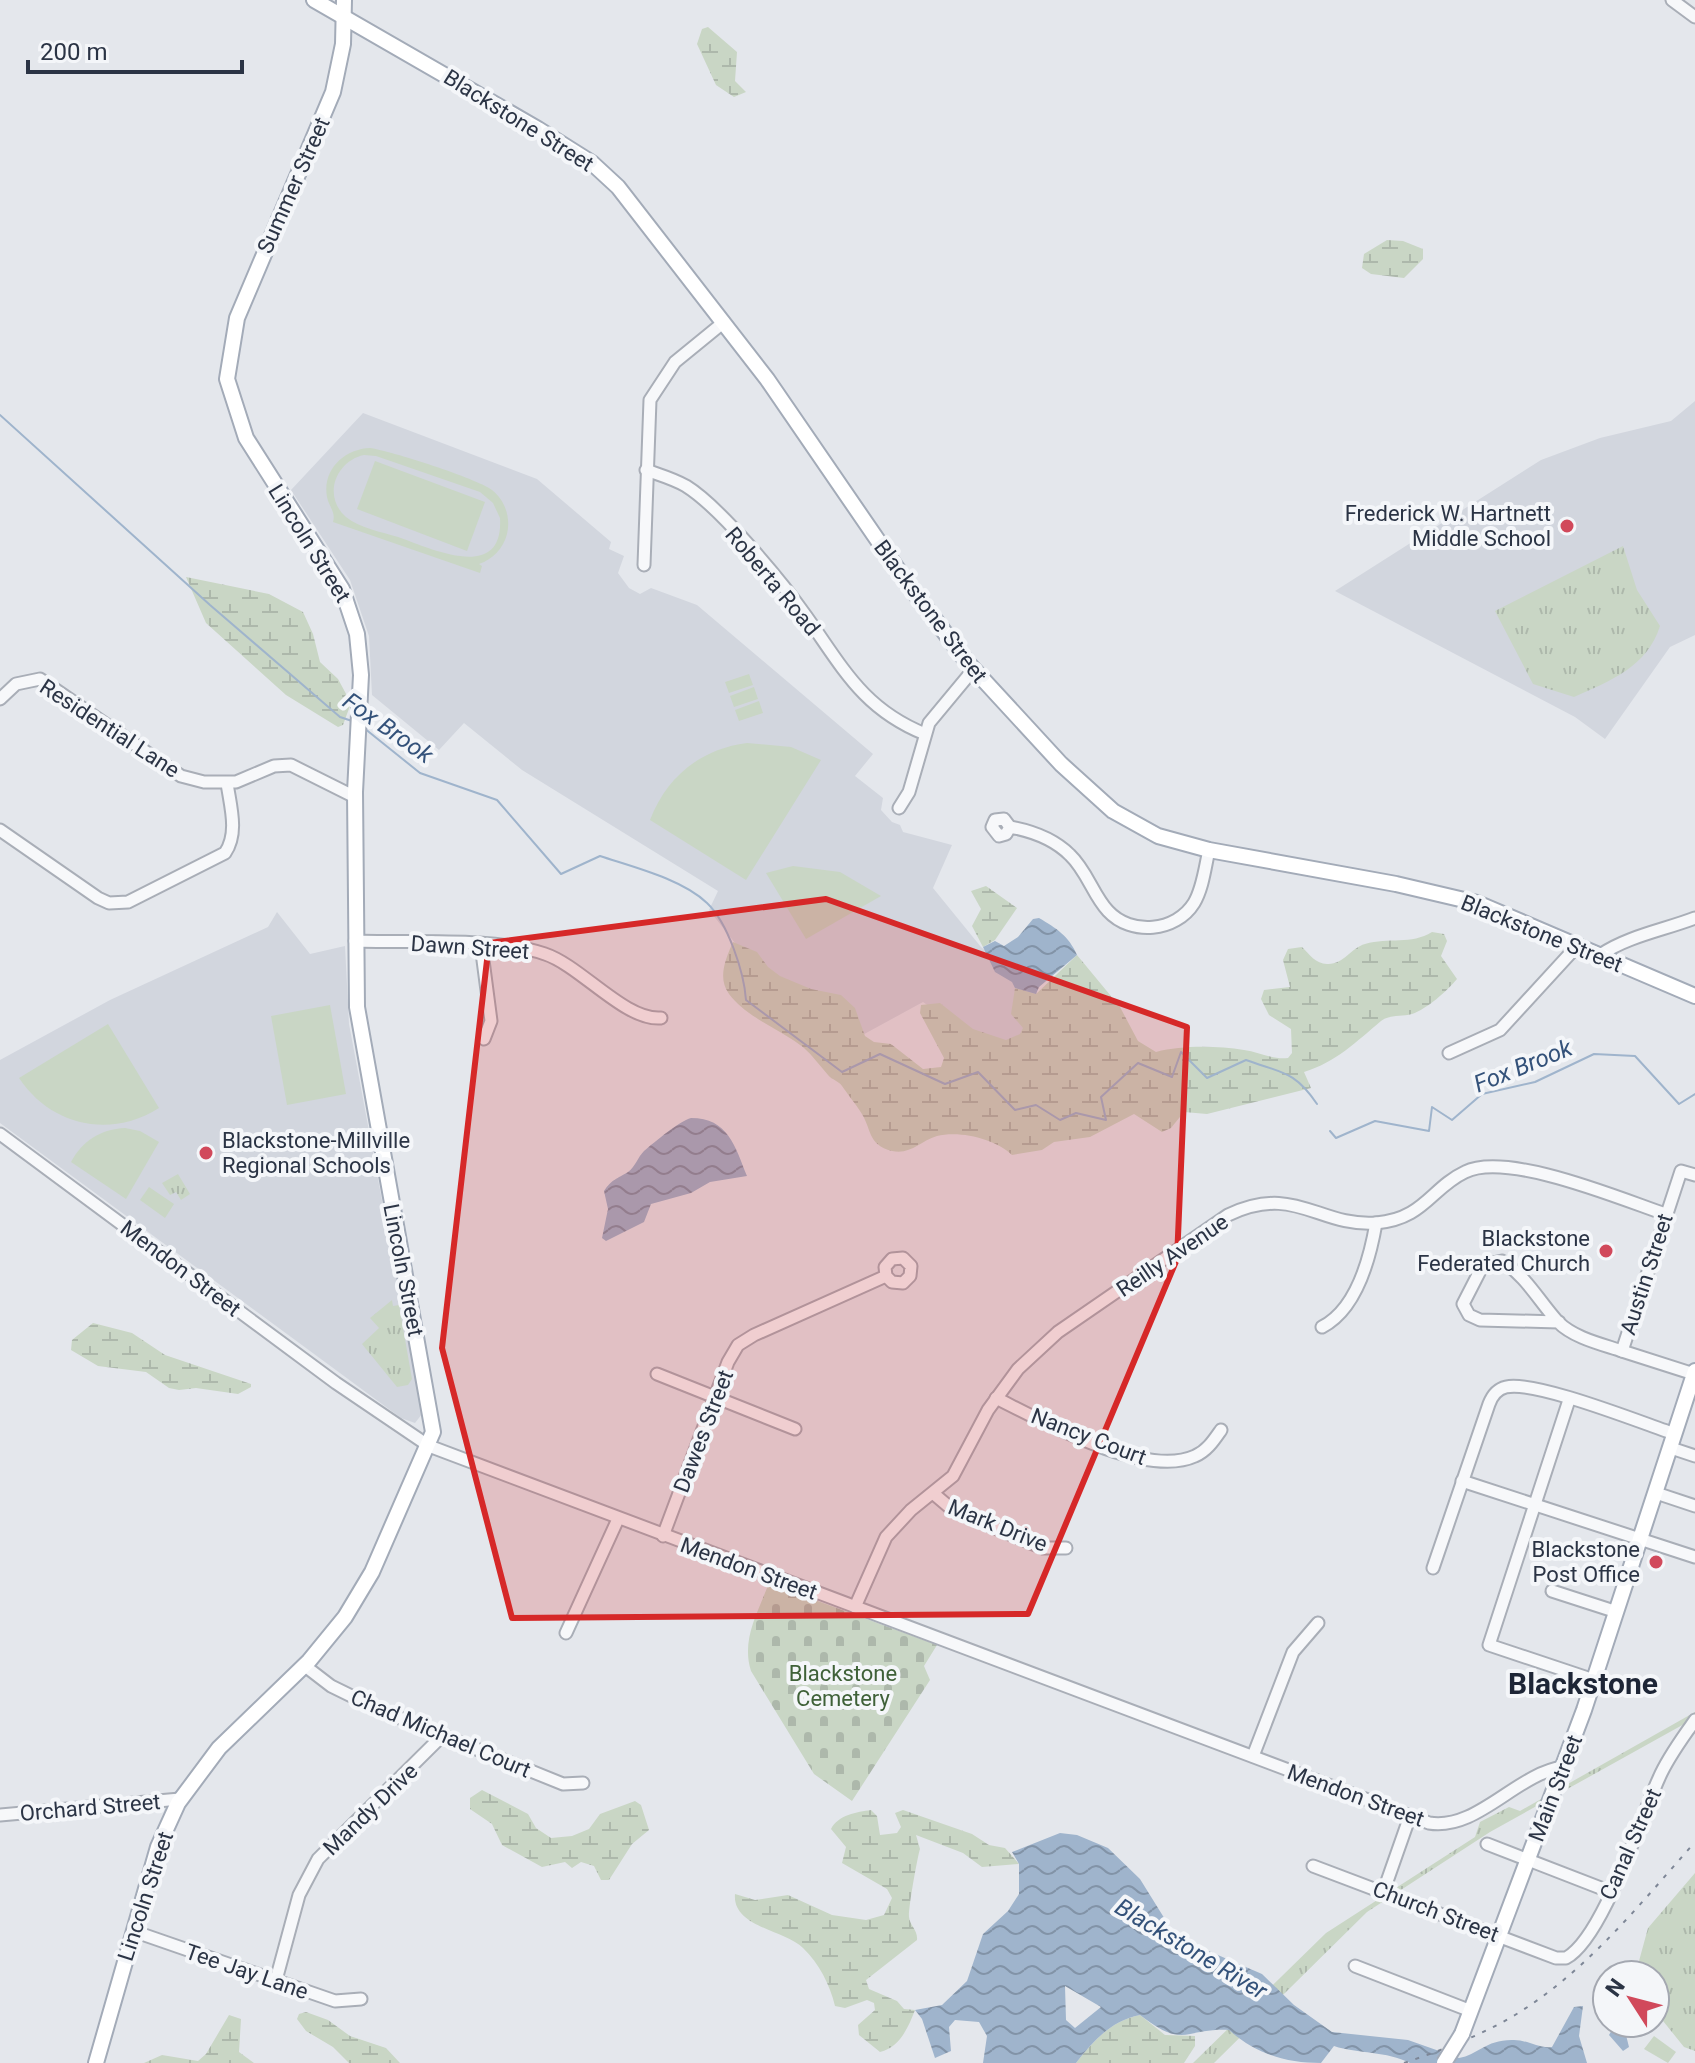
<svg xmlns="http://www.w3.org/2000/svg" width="1695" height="2063" viewBox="0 0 1695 2063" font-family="Roboto,sans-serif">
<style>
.built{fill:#d2d6de}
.grass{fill:url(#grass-tufts)}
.wetland{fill:url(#wetland-marsh)}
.cemetery{fill:url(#cemetery-stones)}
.pitch{fill:#c9d6c5;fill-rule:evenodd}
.water{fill:url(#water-waves);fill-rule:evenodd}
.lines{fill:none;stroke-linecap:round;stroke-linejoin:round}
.stream{stroke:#9fb4cc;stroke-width:2}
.minor-casing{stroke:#a9aeb7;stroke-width:15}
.major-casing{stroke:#a3abb8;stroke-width:18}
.minor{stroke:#f7f8fa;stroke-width:11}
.major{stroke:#fff;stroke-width:14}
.rail{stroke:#7d8696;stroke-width:2;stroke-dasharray:4 8;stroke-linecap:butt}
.major-bridge-casing{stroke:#a3abb8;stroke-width:18;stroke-linecap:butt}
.major-bridge{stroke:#fff;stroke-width:14}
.marked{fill:#d62828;fill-opacity:0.2;stroke:#d62828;stroke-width:6;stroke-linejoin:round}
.poi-dot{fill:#d1495b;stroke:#f4f6f9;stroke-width:3}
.labels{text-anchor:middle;stroke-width:8;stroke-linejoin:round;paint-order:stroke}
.street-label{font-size:22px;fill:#2b3445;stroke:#f4f6f9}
.poi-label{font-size:22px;fill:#2b3445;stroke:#f4f6f9;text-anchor:end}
.park-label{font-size:22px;fill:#3f6138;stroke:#f4f6f9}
.water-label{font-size:24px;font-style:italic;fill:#34527a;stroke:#f4f6f9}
.district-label{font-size:30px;font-weight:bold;fill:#1d2536;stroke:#f4f6f9}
</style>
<defs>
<pattern id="grass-tufts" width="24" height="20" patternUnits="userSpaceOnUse" patternTransform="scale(2)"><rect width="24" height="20" fill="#c9d6c5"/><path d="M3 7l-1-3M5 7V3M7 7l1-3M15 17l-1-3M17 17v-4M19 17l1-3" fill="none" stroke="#adb8ab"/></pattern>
<pattern id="wetland-marsh" width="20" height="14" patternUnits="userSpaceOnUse" patternTransform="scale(2)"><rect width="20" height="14" fill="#c9d6c5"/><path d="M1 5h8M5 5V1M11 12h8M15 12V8" fill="none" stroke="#adb8ab"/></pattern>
<pattern id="cemetery-stones" width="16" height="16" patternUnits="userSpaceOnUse" patternTransform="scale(2)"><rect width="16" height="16" fill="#c9d6c5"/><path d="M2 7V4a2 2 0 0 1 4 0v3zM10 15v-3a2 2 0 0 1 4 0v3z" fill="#adb8ab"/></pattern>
<pattern id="water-waves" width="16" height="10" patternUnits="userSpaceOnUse" patternTransform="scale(2)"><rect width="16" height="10" fill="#9fb4cc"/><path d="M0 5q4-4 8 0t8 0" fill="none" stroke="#8293a7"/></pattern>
</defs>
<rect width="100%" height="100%" fill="#e4e7ec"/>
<g class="built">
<path d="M1695,401V635L1670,647L1605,739L1575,717L1335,591L1541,460L1600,438L1671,421Z"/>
<path d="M363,413L537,479L611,542L609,549L624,556L618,573L629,588L640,594L651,588L697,605L873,754L855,776L883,798L881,810L892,822L900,825L903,832L952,845L933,888L981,947L1081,1029L1042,1084L923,1002L824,1056L709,910L718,891L522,770L464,723L439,750L372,695L369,636L350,580L291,490Z"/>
<path d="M277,912L310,954L345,946L349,1024L422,1414L415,1423L401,1418L0,1123V1060L110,1000L268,927Z"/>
</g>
<g class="grass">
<path d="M1623,546L1637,590L1660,626C1647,667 1610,681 1574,697L1533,684L1495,611Z"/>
<path d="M178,1174L190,1194L181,1200L176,1192L170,1195L162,1183Z"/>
<path d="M392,1300L393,1306L399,1305L412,1379L408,1385L397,1387L362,1344L379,1328L370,1318Z"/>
<path d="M1695,1712V1718L1490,1832L1367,1912L1214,2063H1193L1326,1933L1475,1837L1480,1822L1509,1807L1520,1811Z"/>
<path d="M1695,1873V2051L1684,2047L1655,2011V1975H1638L1636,1972L1648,1928Z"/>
</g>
<g class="wetland">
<path d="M708,27L737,52L735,81L746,92L734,97L716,85L697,44L702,29Z"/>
<path d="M1387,240L1403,241L1423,249V259L1404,278L1371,274L1362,268L1364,254Z"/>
<path d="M186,577L269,594L303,612L313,634L320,662L338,679L351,703L343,725L338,727L286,695L206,623Z"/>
<path d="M986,886L1017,908L995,940L983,947L972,926L981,909L971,891Z"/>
<path d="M1432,932L1444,934L1447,941L1441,956L1457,979C1447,991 1427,1009 1412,1014C1402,1017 1390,1014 1381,1021C1356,1042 1336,1062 1304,1072L1311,1088L1207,1114L1184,1112L1171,1128L1162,1132L1134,1114L1090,1137L1054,1142L1042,1150L1012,1155C996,1139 960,1130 937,1136C920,1141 911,1155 892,1151C867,1145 872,1128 860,1111C855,1103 848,1095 842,1086C839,1081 832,1080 828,1075C820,1066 813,1056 804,1048C782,1030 747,1018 729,994C717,978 726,958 733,942L757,952L768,967L780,976L811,989L841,995L855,1008L865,1036L874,1042L891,1044L923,1069L941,1067L944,1058L920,1013L921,1005L940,1003L973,1029L1006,1040L1020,1034L1023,1028L1011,1014L1015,988L1036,994L1077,955L1120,1007L1138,1041L1156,1052C1183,1045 1217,1046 1244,1050C1259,1052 1273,1060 1288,1058L1292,1053L1291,1029L1269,1015L1261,999L1264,990L1290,987L1283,960L1288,949L1302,947C1309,954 1316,964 1327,964C1343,965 1351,948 1365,944C1389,937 1411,945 1432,932Z"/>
<path d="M93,1323L132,1333L165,1355L251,1384V1387L238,1394L196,1388L179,1390L169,1388L146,1372L98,1366L71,1350L72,1340Z"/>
<path d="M482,1790L528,1814L536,1828L551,1838L572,1836L589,1829L600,1814L635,1801L641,1805L649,1830L632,1844L609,1880H601L594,1866L581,1862L572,1868L565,1862L542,1867L502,1845L492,1824L470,1809V1798Z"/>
<path d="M871,1810L877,1816L880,1835L897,1833L901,1827L895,1813L903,1810L972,1834L989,1845L1005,1848L1019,1864L982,1867L963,1853L916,1835L920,1849C918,1854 908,1910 909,1917C910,1926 918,1930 917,1940L866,1980L869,1989L897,2001L904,2009L915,2010C908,2028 900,2047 880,2052L859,2035L858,2025L875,2010L874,2003L867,2000L845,2008L835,2006C830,1985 819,1963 803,1948C785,1930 732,1927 735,1894L755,1900L788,1895L832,1915L866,1920L884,1915L892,1898L887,1889L842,1863L846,1847L831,1829C838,1815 857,1812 871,1810Z"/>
<path d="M306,2012L328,2020L350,2036L386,2048L400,2063H349L333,2047L306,2031L297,2019L299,2014Z"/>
<path d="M229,2015L241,2019L239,2052L254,2063H144L162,2055L198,2061L206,2054Z"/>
<path d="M1140,2015L1165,2035L1195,2036V2046L1184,2063H1076C1094,2040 1111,2021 1140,2015Z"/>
</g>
<path class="cemetery" d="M769,1583L937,1645L924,1666L930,1680L852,1801L814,1774L751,1671C741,1640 758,1612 769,1583Z"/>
<g class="pitch">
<path d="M370,448C391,451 476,478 492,490C505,500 511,518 507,534C503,549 493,559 479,564L482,566L480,573L333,522C336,512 329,507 327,497C322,470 344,449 370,448ZM364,455L376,456L480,492L493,503L500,518C504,584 430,548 398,537C382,532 359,528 346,517C322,496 336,461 364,455Z"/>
<path d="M375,461L485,502L467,551L357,509Z"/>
<path d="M749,674L753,685L729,693L725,682Z"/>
<path d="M754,687L758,699L734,707L730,696Z"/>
<path d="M759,701L763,713L739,721L735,710Z"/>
<path d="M747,743L791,747L821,760L746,880L650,820C667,776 701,749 747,743Z"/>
<path d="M793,866L840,872L881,896L806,939L766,873Z"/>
<path d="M330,1005L346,1094L287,1105L271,1016Z"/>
<path d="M108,1024L159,1108C110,1139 51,1126 19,1078Z"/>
<path d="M125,1128L140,1131L159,1142L126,1199L71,1162C82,1141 101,1129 125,1128Z"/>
<path d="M149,1187L174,1204L165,1218L140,1200Z"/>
<path d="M1654,2036L1676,2052L1668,2063L1644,2049Z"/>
</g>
<g class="water">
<path d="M1039,918C1056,928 1069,936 1077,955L1039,987L1036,994L1015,988L1012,982L995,972L983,947L995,941L1004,946L1018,937L1033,919Z"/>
<path d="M691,1118C728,1118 735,1146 747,1176L710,1182L691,1193L651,1204L644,1222L606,1241L602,1238L608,1209L604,1191C612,1179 617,1179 628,1172C635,1167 638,1157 644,1151C655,1142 679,1121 691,1118Z"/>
<path d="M1060,1833L1077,1835L1108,1848L1140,1879L1176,1937L1262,1974L1294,2005L1332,2032L1408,2040L1459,2058C1478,2055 1486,2039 1514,2040C1528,2040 1539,2049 1552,2047L1574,2007L1583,2006L1579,2036L1587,2063H1410C1387,2051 1358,2054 1334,2046L1321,2063C1286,2063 1256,2054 1229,2030C1183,2028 1185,2050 1140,2015C1111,2021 1094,2040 1076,2063H983L987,2036L979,2022L955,2020L949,2027L951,2051L935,2058L922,2019L915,2010L942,2005L967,1981L983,1934L1008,1911L1019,1894V1864L1012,1852ZM1065,1986L1101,2007L1075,2028L1066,2020Z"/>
<path d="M1616,2023H1630L1634,2028L1626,2035L1629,2047L1623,2051L1609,2035Z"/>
</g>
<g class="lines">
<g class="stream">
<path d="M0,415L210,605L340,717L352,721"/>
<path d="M364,728L420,773L497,800L561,874L600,856C633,867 682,879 707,903C728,923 744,972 746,1000L842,1072L880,1054L945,1084L978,1072L1015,1110L1036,1105L1060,1120L1076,1113L1106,1120L1101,1097L1138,1063L1172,1077L1181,1052L1207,1078L1246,1060C1282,1073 1295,1071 1317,1104"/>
<path d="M1330,1131L1336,1138L1375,1121L1429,1131L1432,1107L1452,1120L1482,1094L1535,1082L1594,1054L1635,1056L1679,1104L1695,1094"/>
</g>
<g class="minor-casing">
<g id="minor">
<path d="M1672,0L1695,17"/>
<path d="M646,470C660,475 674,479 686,486C720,507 783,583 806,616C843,668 863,709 925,734"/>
<path d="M644,565L650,400L675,362L724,322"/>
<path d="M0,699L16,684L40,679L181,776L204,782H236L274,766L291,765L355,797"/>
<path d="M899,808L909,792L929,723L973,670"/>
<path d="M1010,827L1006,834L999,836L992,827L995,820L1004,819L1010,827C1032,831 1054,839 1070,855C1087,871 1093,895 1108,911C1131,936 1176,932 1194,903C1203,888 1205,867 1209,850"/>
<path d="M0,830L98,898L109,903L128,902L225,853C239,833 230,805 227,783"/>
<path d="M355,941C407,943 499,937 545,954C581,966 625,1021 661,1018"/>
<path d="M481,945L491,1021L484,1039"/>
<path d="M1600,955C1628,936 1664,930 1695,918"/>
<path d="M1449,1053L1500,1030L1578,945"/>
<path d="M0,1134L336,1383L429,1446L1429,1823C1477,1831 1516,1774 1563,1767"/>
<path d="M1559,1322L1480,1320L1469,1315L1463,1304L1483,1265L1502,1261C1526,1276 1539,1301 1558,1322C1574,1338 1601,1344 1622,1351"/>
<path d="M1322,1327C1357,1309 1370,1258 1376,1223"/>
<path d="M657,1374L795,1429"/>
<path d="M1694,1374L1622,1351L1681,1171L1695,1175"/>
<path d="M996,1398C1042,1421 1145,1479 1195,1456C1207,1451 1214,1440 1221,1430"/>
<path d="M1569,1400L1489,1645L1594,1680"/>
<path d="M1671,1448L1695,1456"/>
<path d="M1462,1481L1695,1557"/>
<path d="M1656,1493L1695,1506"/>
<path d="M934,1494L954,1511L1043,1548H1066"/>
<path d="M663,1536L728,1362L738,1345L754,1335L886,1276L885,1267L892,1259L903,1258L911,1266L910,1276L903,1283L892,1282L886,1276"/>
<path d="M1433,1568L1489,1404C1492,1396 1497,1389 1506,1387C1535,1380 1642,1423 1675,1434"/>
<path d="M1552,1591L1617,1612"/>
<path d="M855,1607L886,1537L911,1510L953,1476L988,1410L1018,1369L1058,1332L1228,1215C1295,1183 1318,1227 1376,1223C1424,1219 1431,1188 1465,1172C1507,1151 1621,1199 1665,1214"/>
<path d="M566,1633L618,1519"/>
<path d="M305,1666L331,1686L380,1710L563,1784L583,1783"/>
<path d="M1253,1756L1293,1652L1318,1623"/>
<path d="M0,1815L180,1799"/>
<path d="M1487,1844L1611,1892"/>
<path d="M1313,1866L1556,1958H1566C1603,1938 1640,1819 1659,1778C1668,1757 1682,1739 1695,1720"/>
<path d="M1384,1890L1410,1816"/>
<path d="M133,1931L335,2001L361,1999"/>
<path d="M1355,1966L1471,2011"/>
<path d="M276,1980L299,1895L318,1859L444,1734"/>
</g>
</g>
<g class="major-casing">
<g id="major">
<path d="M314,0L538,129L592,163L618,187L767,379L905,580L967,662L1061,764L1113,811L1158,836L1209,850L1396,884L1477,903L1695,996"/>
<path d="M1462,2034L1584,1710L1695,1371"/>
<path d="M96,2063L158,1847L178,1803L219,1748L309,1661L345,1617L372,1572L433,1432L357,1007L355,792L361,675L357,634L342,589L246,438L227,379L237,318L333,92L343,44L344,0"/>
</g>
</g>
<use href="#minor" class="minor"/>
<use href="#major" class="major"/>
<path class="rail" d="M1404,2063C1442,2050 1480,2036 1515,2015C1587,1971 1640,1904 1695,1842"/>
<g class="major-bridge-casing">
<path id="major-bridge" d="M1444,2063L1462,2034"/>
</g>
<use href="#major-bridge" class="major-bridge"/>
</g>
<path class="marked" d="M826,899L1187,1027L1177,1259L1028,1614L512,1618L442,1348L489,943Z"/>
<g class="poi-dot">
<circle cx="1567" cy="526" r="8"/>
<circle cx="206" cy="1153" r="8"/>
<circle cx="1606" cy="1251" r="8"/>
<circle cx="1656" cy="1562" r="8"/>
</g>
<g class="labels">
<g class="street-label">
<text transform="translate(519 120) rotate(32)" y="8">Blackstone Street</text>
<text transform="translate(293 185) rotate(-66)" y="8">Summer Street</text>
<text transform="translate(310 543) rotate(58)" y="8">Lincoln Street</text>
<text transform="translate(773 581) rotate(50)" y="8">Roberta Road</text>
<text transform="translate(931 611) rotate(53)" y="8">Blackstone Street</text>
<text transform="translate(110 728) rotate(33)" y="8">Residential Lane</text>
<text transform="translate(1542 933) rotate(22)" y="8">Blackstone Street</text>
<text transform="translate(470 947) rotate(4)" y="8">Dawn Street</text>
<text transform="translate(1172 1255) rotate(-34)" y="8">Reilly Avenue</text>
<text transform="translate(181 1268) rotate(37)" y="8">Mendon Street</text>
<text transform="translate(404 1270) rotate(79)" y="8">Lincoln Street</text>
<text transform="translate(1646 1274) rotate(-72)" y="8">Austin Street</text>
<text transform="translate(703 1431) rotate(-69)" y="8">Dawes Street</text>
<text transform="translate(1089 1436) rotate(21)" y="8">Nancy Court</text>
<text transform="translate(998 1525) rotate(22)" y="8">Mark Drive</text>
<text transform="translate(749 1568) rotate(20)" y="8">Mendon Street</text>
<text transform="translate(441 1733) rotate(23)" y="8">Chad Michael Court</text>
<text transform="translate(1555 1788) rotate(-69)" y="8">Main Street</text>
<text transform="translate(1356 1795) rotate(20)" y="8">Mendon Street</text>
<text transform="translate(90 1807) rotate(-5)" y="8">Orchard Street</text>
<text transform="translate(370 1809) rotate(-44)" y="8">Mandy Drive</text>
<text transform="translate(1630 1844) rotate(-66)" y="8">Canal Street</text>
<text transform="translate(145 1896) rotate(-72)" y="8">Lincoln Street</text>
<text transform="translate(1436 1911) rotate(21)" y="8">Church Street</text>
<text transform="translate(247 1971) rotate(19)" y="8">Tee Jay Lane</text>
</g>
<g class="poi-label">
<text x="1551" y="521">Frederick W. Hartnett<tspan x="1551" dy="25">Middle School</tspan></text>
<text x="222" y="1148" text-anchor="start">Blackstone-Millville<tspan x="222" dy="25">Regional Schools</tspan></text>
<text x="1590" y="1246">Blackstone<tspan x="1590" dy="25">Federated Church</tspan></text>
<text x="1640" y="1557">Blackstone<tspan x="1640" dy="25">Post Office</tspan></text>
</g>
<g class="park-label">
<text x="843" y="1681">Blackstone<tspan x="843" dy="25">Cemetery</tspan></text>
</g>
<g class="water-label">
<text transform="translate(388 728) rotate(35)" y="8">Fox Brook</text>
<text transform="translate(1523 1066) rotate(-22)" y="8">Fox Brook</text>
<text transform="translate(1191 1949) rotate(31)" y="8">Blackstone River</text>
</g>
<g class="district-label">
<text x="1583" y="1694">Blackstone</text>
</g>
</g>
<g transform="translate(1631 1999) rotate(306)"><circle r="38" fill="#f4f6f9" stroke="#a4a8b1" stroke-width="2"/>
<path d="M0-6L14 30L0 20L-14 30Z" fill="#d1495b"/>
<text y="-12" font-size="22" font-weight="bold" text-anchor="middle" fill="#2b3445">N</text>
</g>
<path d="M28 60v12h214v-12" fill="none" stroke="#2b3445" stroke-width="4"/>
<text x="40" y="60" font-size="24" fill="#2b3445" stroke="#f4f6f9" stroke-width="6" paint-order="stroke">200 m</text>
</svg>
